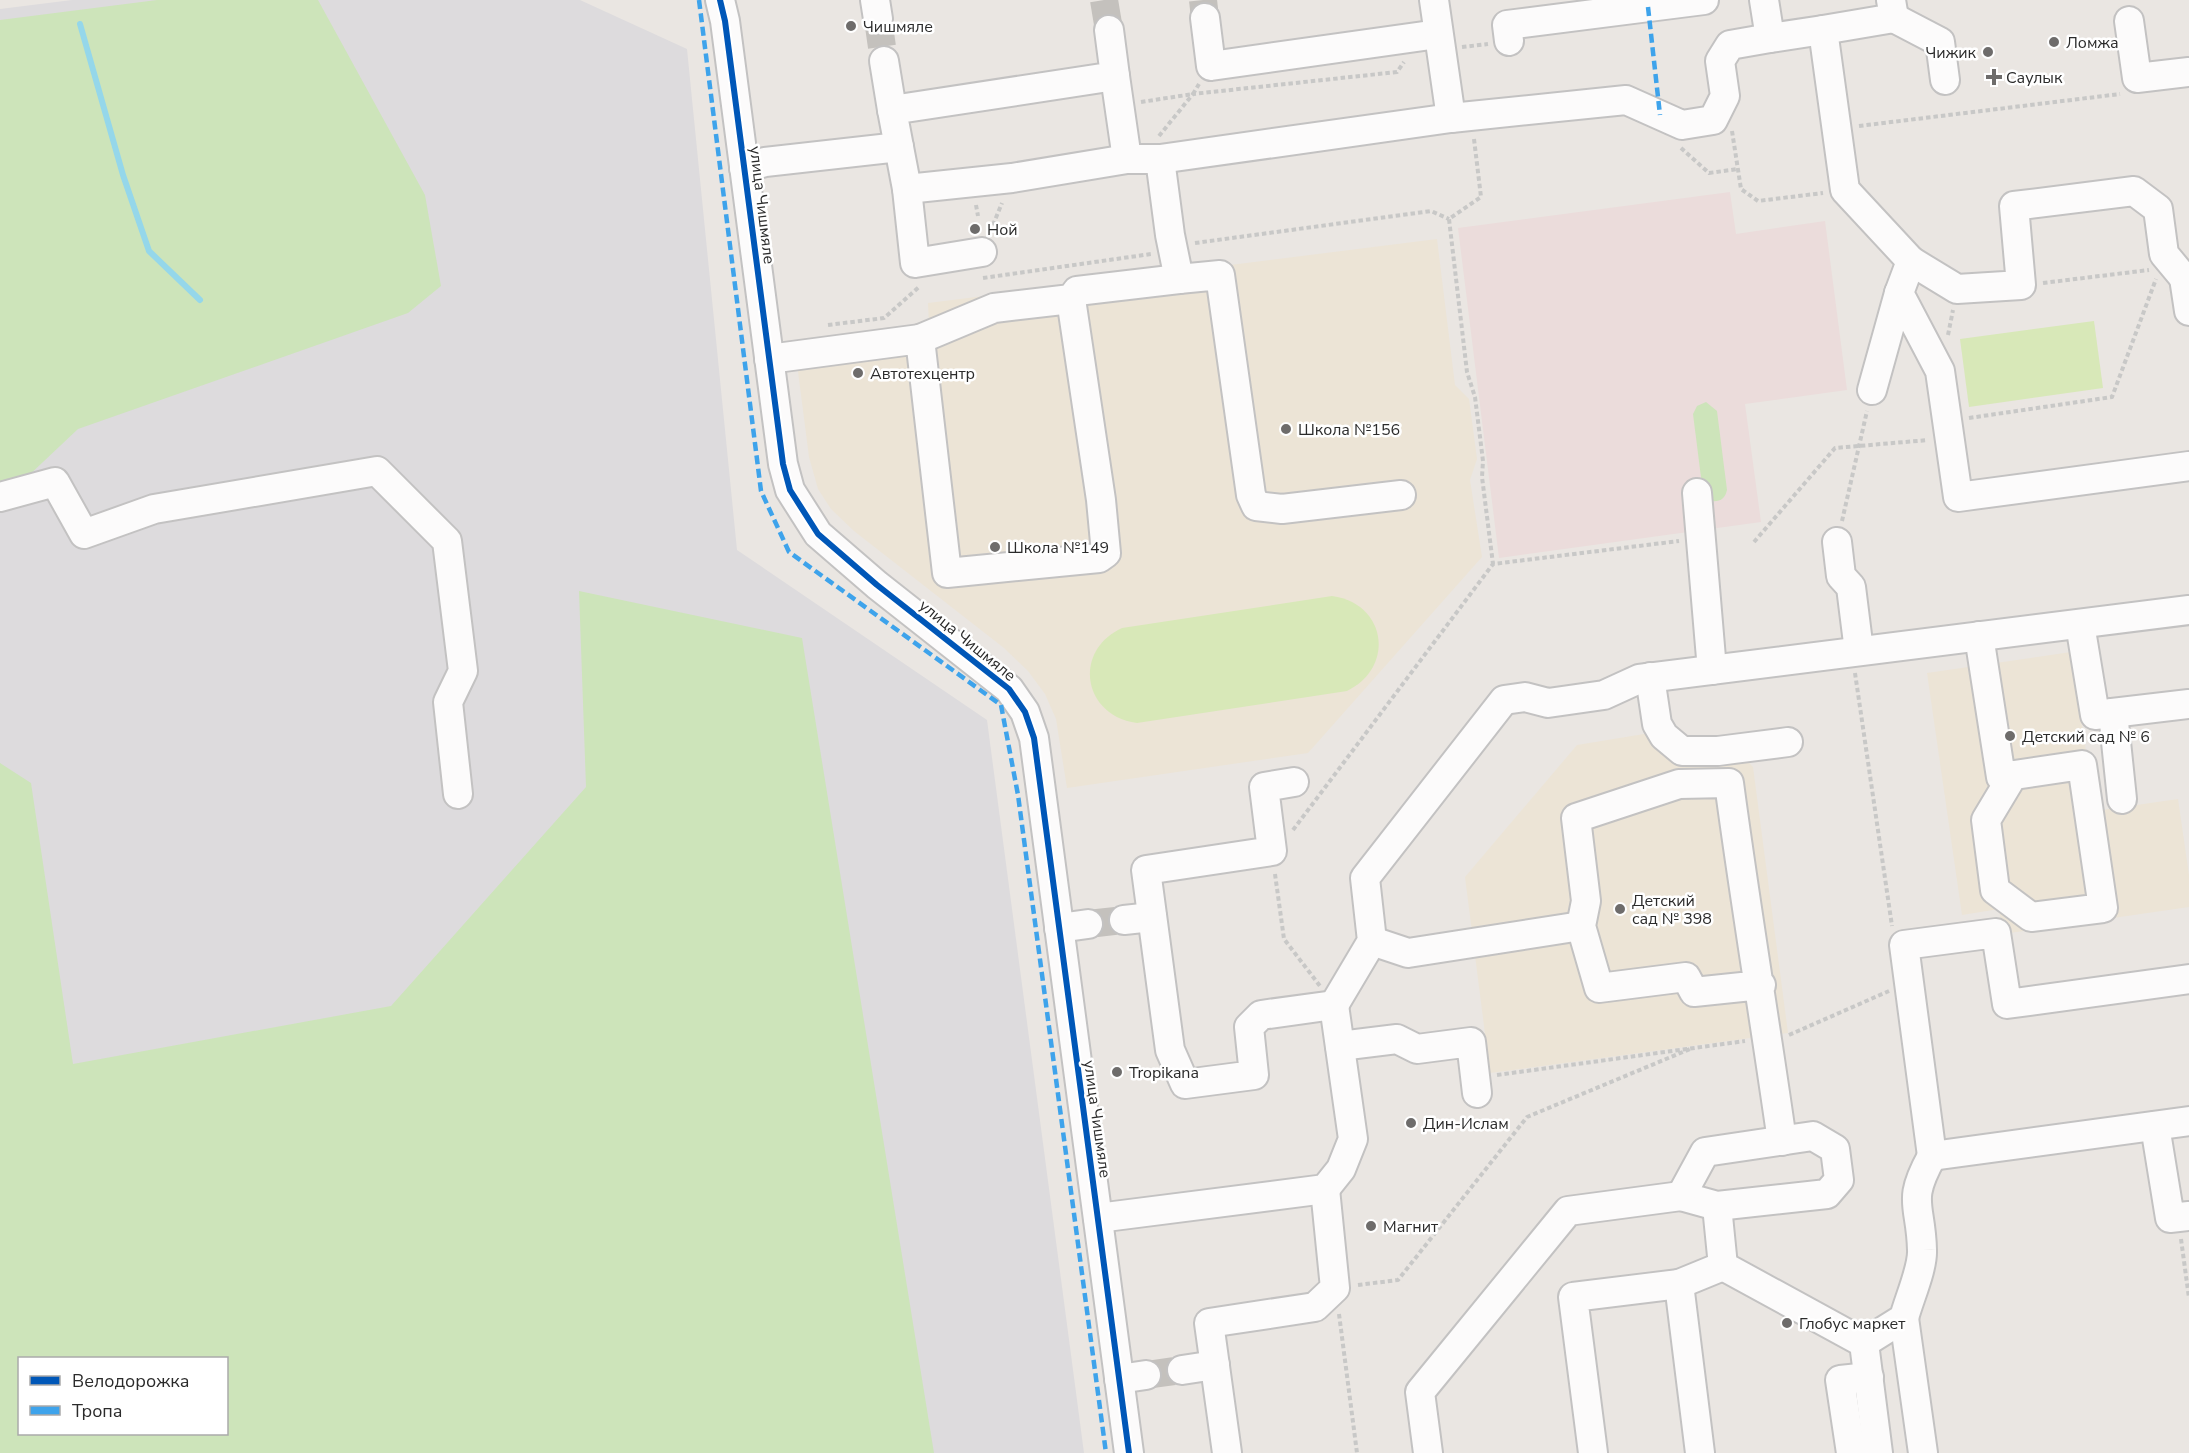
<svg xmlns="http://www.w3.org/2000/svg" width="2189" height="1453" viewBox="0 0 2189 1453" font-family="'Nunito Sans',sans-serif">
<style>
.industrial{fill:#dddbdd;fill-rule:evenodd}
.education{fill:#ece4d6}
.medical{fill:#ebdcdb}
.green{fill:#cde4ba;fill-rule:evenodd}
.pitch{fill:#d8e8b8}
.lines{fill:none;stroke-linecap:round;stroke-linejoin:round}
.stream{stroke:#95d7ea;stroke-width:6}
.minor-tunnel{stroke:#c4c1bd;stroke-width:28;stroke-dasharray:28 14;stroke-linecap:butt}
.minor-casing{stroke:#c3c2c2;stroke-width:32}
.path{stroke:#c8c8c7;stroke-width:4;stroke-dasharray:4.5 3;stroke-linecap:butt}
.minor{stroke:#fcfbfb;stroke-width:28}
.quiet{stroke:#3ea3eb;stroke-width:4.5;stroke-dasharray:9 4.5;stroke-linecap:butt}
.cycleway-casing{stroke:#fff;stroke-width:10}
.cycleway{stroke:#0057b8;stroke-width:6}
.poi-dot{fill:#6e6c6b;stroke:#fff;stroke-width:2}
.labels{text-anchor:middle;stroke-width:5;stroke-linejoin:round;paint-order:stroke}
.poi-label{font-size:16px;fill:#2b2b2b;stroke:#fff;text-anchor:start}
.street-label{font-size:16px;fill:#2b2b2b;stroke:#fff}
</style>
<rect width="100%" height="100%" fill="#eae6e2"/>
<path class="industrial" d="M72,0H580L687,49L737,550L987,720L1084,1453H0V9ZM20,1358H226V1434H20Z"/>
<g class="education">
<path d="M1437,239L1455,385L1469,399L1477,459L1470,480L1482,557L1308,753L1067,788L1056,719L1045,694L1028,671L1004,648L854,531L831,509L818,489L809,457L796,356L929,324L928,303Z"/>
<path d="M2071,652L2095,811L2178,799L2189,875V907L2003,934L1999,909L1962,915L1927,673Z"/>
<path d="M1650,733L1744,757L1753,767L1788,1033L1490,1073L1465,877L1577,745Z"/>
</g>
<path class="medical" d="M1730,192L1736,234L1825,221L1847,390L1745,404L1761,522L1499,558L1458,228Z"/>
<g class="green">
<path d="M157,0H318L425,195L441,286L408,313L78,429L25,479L0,483V20Z"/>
<path d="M1706,402L1717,411L1727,490C1725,499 1720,502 1711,501L1703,493L1693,414L1697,406Z"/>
<path d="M579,591L802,638L934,1453H0V763L31,783L73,1064L391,1006L586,787ZM20,1358H226V1434H20Z"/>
</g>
<g class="pitch">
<path d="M2094,321L2103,388L1969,407L1960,339Z"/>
<path d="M1332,596C1386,603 1396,667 1347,691L1137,723C1083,716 1072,651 1122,628Z"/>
</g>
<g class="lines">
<path class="stream" d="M80,24L123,175L149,251L200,300"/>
<g class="minor-tunnel">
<path d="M1104,0L1109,30"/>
<path d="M1203,0L1205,18"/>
<path d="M878,19L884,61"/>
<path d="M1088,924L1124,920"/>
<path d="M1146,1375L1182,1370"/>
</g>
<g class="minor-casing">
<g id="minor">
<path d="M720,0L725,21L783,464L790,490L818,534L877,585L1009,689L1025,712L1034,738L1129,1453"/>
<path d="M875,0L878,19"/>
<path d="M1764,0L1770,38L1823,30"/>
<path d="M1891,0L1894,18L1823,30L1845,190L1911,261L1899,293L1940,371L1958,497L2189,466"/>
<path d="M1205,18L1211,66L1438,34"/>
<path d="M1894,18L1940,42L1945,80"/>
<path d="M2129,21L2137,78L2189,72"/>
<path d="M1509,41L1507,25L1704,0"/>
<path d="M884,61L892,110"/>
<path d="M1115,76L1127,159"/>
<path d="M1451,118L1626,100L1682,125L1713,120L1725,96L1720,61L1730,45L1770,38"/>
<path d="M899,147L907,189L1012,178L1127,159H1160L1451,118L1434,0"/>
<path d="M1160,159L1170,235L1179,279L1220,275L1251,495L1256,506L1282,509L1401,495"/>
<path d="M744,168L765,162L899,147L892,110L1115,76L1109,30"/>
<path d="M907,189L915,263L982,252"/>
<path d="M1911,261L1957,289L2021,285L2014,206L2134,191L2158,209L2164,254L2184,278"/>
<path d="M2189,278H2184L2189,311"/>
<path d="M920,339L994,308L1071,299L1077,291L1179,279"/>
<path d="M769,359L920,339L947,573L1099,558L1106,553L1101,500L1071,299"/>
<path d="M1872,390L1899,293"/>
<path d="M1697,493L1712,670"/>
<path d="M0,497L55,482L84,534L154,509L377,471L447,541L463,671L448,702L458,794"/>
<path d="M1837,542L1841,576L1851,587L1859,651"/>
<path d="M2080,624L2095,715L2189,704"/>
<path d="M1979,636L2001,777L2082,765L2103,908L2031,917L1995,890L1986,820L2013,775"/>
<path d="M1650,677L1657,724L1664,736L1682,751H1718L1788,742"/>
<path d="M2113,713L2122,799"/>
<path d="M1124,920L1152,917"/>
<path d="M1059,928L1088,924"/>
<path d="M1372,941L1408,953L1581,926"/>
<path d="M2189,979L2007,1004L1996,933L1904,945L1932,1156L2189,1121"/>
<path d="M1761,985L1694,992L1686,977L1599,988L1581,926L1586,901L1576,818L1679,784L1729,783C1745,903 1765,1021 1782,1141"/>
<path d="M1334,1005L1372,941L1365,878L1504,700L1525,697L1548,703L1604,695L1639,679L2189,610"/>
<path d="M1340,1046L1397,1039L1417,1049L1471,1042L1477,1093"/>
<path d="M2155,1126L2170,1218L2189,1216"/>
<path d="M1813,1136L1835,1149L1839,1180L1827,1194L1717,1206L1681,1196L1705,1152Z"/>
<path d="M1717,1206L1723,1266L1864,1343L1878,1453"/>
<path d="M1098,1218L1325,1189L1341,1169L1353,1139L1334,1005L1261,1015L1249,1027L1254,1075L1185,1084L1170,1050L1146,870L1272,851L1264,787L1294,782"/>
<path d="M1679,1284L1723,1266"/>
<path d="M1904,1318L1923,1453"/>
<path d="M1864,1343L1904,1318C1909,1299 1923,1268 1922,1250C1921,1203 1906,1203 1932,1156"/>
<path d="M1182,1370L1215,1365"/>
<path d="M1119,1379L1146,1375"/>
<path d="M1227,1453L1209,1323L1315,1307L1335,1288L1325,1189"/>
<path d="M1428,1453L1420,1392L1568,1211L1681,1196"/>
<path d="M1593,1453L1573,1297L1679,1284L1700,1453"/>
<path d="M1851,1453L1840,1380L1869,1377"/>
</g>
</g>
<g class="path">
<path d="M1462,47L1488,44"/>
<path d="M1141,102L1193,94L1199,84"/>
<path d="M1859,126L2120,94"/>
<path d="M1732,131L1741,189L1758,201L1823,193"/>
<path d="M1159,136L1193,94L1397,72L1404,62"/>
<path d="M1474,139L1481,197L1449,219L1467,372L1475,397L1483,461L1482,477L1493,564"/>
<path d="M1681,148L1709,173L1738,169"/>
<path d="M976,205L978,216"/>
<path d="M990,232L1002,203"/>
<path d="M1195,243L1431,211L1449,219"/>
<path d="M983,278L1151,254"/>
<path d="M2043,283L2149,270"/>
<path d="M828,325L884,318L919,287"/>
<path d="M1948,335L1953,310"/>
<path d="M1969,418L2112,397L2156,279"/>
<path d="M1842,521L1867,411"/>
<path d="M1754,542L1835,448L1928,440"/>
<path d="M1855,673L1892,926"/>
<path d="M1293,830L1493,564L1679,541"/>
<path d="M1275,874L1284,939L1320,986"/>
<path d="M1789,1035L1889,991"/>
<path d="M1497,1075L1745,1041"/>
<path d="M2181,1239L2189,1298"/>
<path d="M1358,1285L1398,1280L1527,1117L1690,1049"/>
<path d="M1339,1314L1357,1453"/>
</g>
<use href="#minor" class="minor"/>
<g class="quiet">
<path d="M699,0L761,491L789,552L1001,705L1018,795L1106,1453"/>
<path d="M1648,7L1660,115"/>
</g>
<g class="cycleway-casing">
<path id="cycleway" d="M720,0L725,21L783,464L790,490L818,534L877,585L1009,689L1025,712L1034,738L1129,1453"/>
</g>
<use href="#cycleway" class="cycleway"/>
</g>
<g class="poi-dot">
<circle cx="851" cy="26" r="6"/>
<circle cx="2054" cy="42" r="6"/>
<circle cx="1988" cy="52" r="6"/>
<path d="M1991 68h6v6h6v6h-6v6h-6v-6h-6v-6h6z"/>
<circle cx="975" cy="229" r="6"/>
<circle cx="858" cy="373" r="6"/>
<circle cx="1286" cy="429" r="6"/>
<circle cx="995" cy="547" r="6"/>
<circle cx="2010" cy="736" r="6"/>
<circle cx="1620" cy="909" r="6"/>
<circle cx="1117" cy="1072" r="6"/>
<circle cx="1411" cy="1123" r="6"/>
<circle cx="1371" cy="1226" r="6"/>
<circle cx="1787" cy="1323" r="6"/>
</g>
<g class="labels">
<g class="poi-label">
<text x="863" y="32">Чишмяле</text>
<text x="2066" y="48">Ломжа</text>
<text x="1976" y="58" text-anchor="end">Чижик</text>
<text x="2006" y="83">Саулык</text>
<text x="987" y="235">Ной</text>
<text x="870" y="379">Автотехцентр</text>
<text x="1298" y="435">Школа №156</text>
<text x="1007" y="553">Школа №149</text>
<text x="2022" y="742">Детский сад № 6</text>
<text x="1632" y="906">Детский<tspan x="1632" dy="18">сад № 398</tspan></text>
<text x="1129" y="1078">Tropikana</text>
<text x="1423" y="1129">Дин-Ислам</text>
<text x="1383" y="1232">Магнит</text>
<text x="1799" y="1329">Глобус маркет</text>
</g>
<g class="street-label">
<text transform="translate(763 205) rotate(83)" y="6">улица Чишмяле</text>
<text transform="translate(968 640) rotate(39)" y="6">улица Чишмяле</text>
<text transform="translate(1098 1119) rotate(82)" y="6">улица Чишмяле</text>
</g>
</g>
<rect x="18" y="1357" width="210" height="78" fill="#ffffff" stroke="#aaaaaa" stroke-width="1.5"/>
<rect x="30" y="1376" width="30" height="9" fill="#0057b8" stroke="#aaaaaa" stroke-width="1.5"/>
<text x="72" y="1387" font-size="18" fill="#2b2b2b">Велодорожка</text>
<rect x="30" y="1406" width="30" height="9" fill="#3ea3eb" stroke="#aaaaaa" stroke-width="1.5"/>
<text x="72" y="1417" font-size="18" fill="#2b2b2b">Тропа</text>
</svg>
